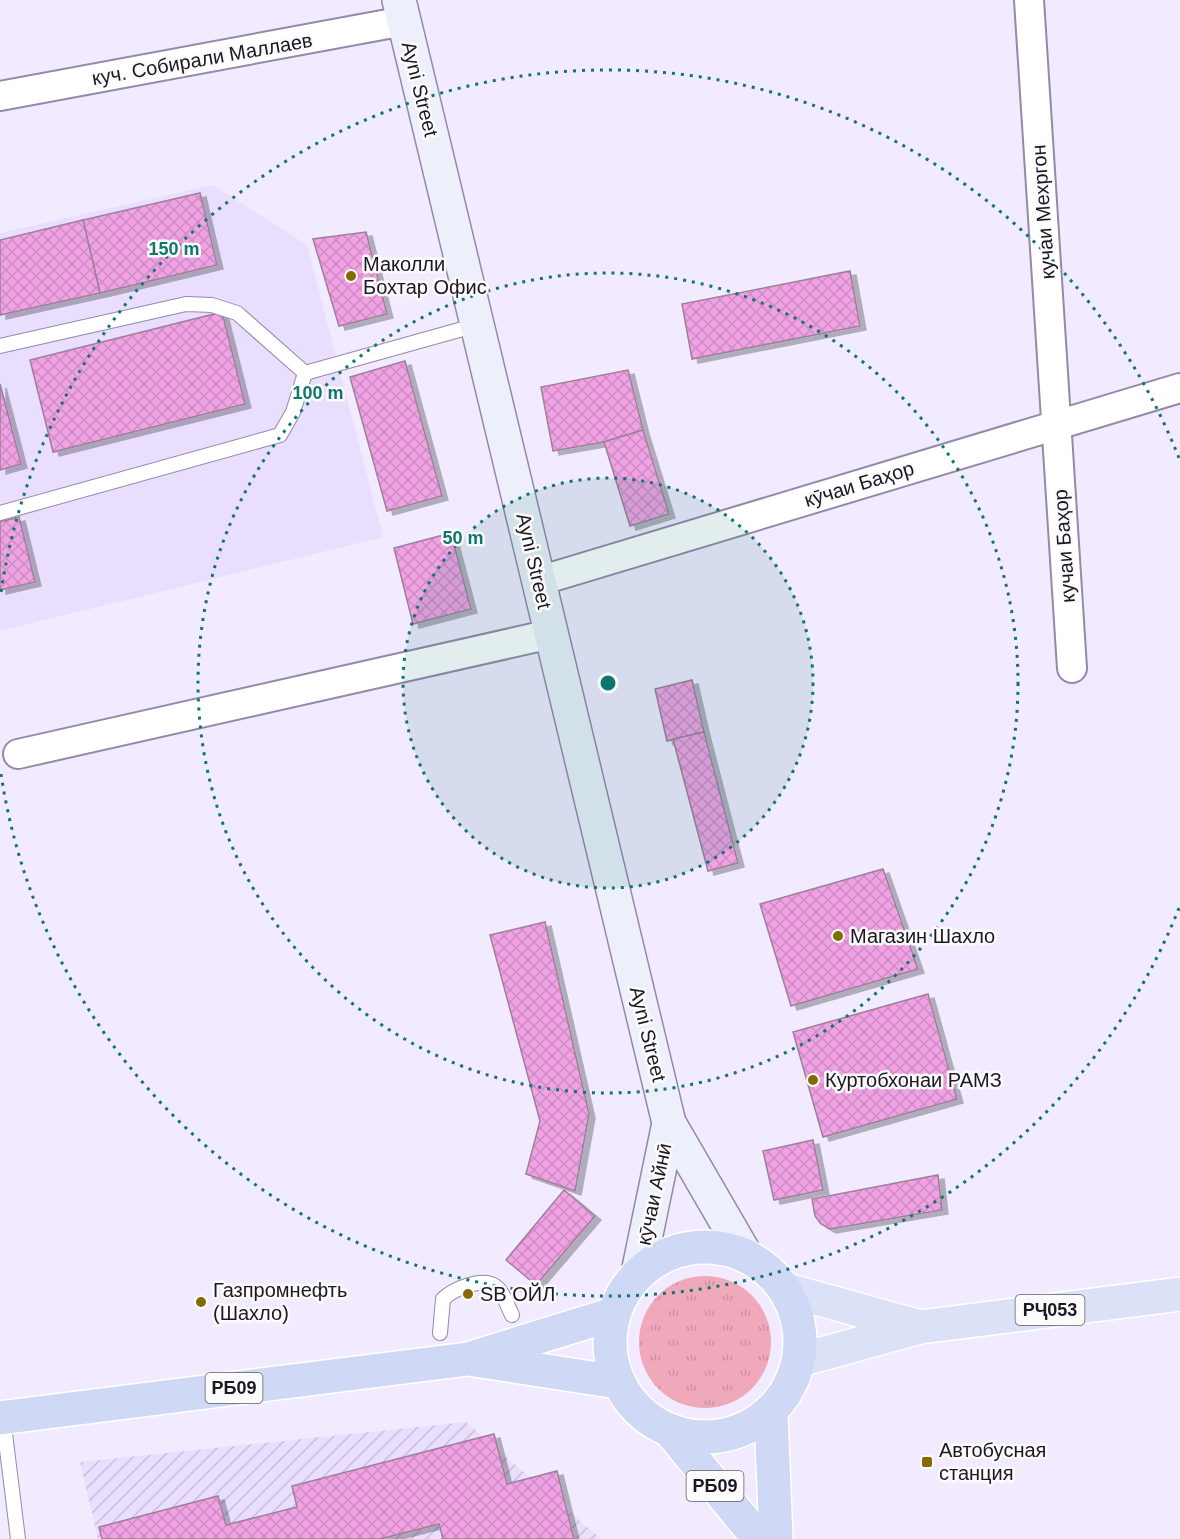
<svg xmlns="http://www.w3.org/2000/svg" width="1180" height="1539" viewBox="0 0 1180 1539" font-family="Helvetica,sans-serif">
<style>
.built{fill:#eadeff}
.industrial{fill:url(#industrial-furrows)}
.grass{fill:url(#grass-tufts)}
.building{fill:url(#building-cross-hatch);stroke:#9c8097;stroke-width:1.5;filter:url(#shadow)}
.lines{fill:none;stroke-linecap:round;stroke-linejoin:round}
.service-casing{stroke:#9489a8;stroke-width:16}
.minor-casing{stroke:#9489a8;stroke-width:32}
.secondary-casing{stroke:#9489a8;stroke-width:36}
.primary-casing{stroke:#fff;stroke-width:36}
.trunk-casing{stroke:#fff;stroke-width:36}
.service{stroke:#fff;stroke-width:14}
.minor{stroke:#fff;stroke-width:28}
.secondary{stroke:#edf0fb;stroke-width:33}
.primary{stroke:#dbe2f7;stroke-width:33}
.trunk{stroke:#cfd8f4;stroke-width:33}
.ring{fill:none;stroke:#0f766e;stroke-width:3;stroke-dasharray:3 6}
.poi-dot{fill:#846a05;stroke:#fbfbfb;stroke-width:2}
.labels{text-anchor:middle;stroke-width:5;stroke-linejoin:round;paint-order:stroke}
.shield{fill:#fbfbfb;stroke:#5f5b64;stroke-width:1.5}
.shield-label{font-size:18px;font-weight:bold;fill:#1c1723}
.street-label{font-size:20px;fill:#1c1723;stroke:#fbfbfb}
.poi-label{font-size:20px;fill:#1c1723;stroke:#fbfbfb;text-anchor:start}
.centre{fill:#0f766e;stroke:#fbfbfb;stroke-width:3}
.ring-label{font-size:18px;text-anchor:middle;font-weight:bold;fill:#0f766e;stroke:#fbfbfb;stroke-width:5;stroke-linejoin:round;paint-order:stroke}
</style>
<defs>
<pattern id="industrial-furrows" width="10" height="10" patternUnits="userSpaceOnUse" patternTransform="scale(1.5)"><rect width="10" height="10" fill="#eadeff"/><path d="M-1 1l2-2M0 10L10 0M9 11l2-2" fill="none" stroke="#c8beda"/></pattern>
<pattern id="grass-tufts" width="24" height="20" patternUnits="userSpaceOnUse" patternTransform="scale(1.5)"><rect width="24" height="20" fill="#f0a8bb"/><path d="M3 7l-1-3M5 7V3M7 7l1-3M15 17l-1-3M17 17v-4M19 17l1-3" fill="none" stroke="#cd90a0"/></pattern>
<pattern id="building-cross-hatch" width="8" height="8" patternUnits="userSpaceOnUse" patternTransform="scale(1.5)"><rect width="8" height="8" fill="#f1a2e5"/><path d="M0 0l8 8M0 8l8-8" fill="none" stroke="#ce8bc4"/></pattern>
<filter id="shadow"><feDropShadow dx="6" dy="4" stdDeviation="0" flood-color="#0004"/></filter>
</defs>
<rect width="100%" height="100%" fill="#f2eaff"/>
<path class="built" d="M213,185L307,245L383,537L0,631V233Z"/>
<path class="industrial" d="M466,1422L601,1539H98L80,1462Z"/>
<circle class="grass" cx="705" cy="1342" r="66"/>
<g class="building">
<path d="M200,193L217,265L100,293L83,220Z"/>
<path d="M83,220L100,293L0,315V240Z"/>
<path d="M366,232L387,314L339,326L313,239Z"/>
<path d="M850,271L860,326L692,359L682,304Z"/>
<path d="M222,312L245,404L53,452L30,360Z"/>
<path d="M405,361L442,496L387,511L350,377Z"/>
<path d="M628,370L643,430L604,442L553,451L541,387Z"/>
<path d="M0,384L21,464L0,470Z"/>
<path d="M643,430L669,514L630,526L604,442Z"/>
<path d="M19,517L35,582L0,590V522Z"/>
<path d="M451,533L471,609L413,624L394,548Z"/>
<path d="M692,680L704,732L667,741L655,689Z"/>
<path d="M704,732L738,863L708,871L673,739Z"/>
<path d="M883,869L918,969L791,1006L760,904Z"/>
<path d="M545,922L589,1114L575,1191L526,1174L540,1121L490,935Z"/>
<path d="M928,994L957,1099L823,1137L793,1032Z"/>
<path d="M813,1140L823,1190L774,1200L763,1151Z"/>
<path d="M938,1175L942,1210L830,1229L821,1224L815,1216L812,1199Z"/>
<path d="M564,1190L595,1216L536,1285L506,1260Z"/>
<path d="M494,1434L507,1484L557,1471L574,1539H443L439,1524L380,1539H102L99,1527L218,1496L226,1525L297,1507L292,1486Z"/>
</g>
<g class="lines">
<g class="service-casing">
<g id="service">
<path d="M0,346L186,304L212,305L237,313L305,373"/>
<path d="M305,373L477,325"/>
<path d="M0,513L280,435L293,412L305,373"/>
<path d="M440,1333L443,1299C453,1289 482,1277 495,1286C503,1291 508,1307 512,1315"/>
<path d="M3,1417L18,1539"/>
</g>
</g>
<g class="minor-casing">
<g id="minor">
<path d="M1029,0L1072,668"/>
<path d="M0,96L404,21"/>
<path d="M539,581L1180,388"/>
<path d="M18,754L551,634"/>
</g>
</g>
<g class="secondary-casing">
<g id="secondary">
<path d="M399,0L669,1123"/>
<path d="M638,1273L669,1123L745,1254"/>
</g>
</g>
<g class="primary-casing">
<g id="primary">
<path d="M787,1290L920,1327L800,1360"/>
<path d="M920,1327L1180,1294"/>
</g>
</g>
<g class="trunk-casing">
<g id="trunk">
<circle cx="705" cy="1342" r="95"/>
<path d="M475,1360L617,1382"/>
<path d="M771,1413L776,1539"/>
<path d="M0,1418L468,1359L613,1314"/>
<path d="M672,1433L759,1539"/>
</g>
</g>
<use href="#service" class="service"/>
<use href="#minor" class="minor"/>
<use href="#secondary" class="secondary"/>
<use href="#primary" class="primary"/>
<use href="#trunk" class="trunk"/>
</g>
<circle cx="608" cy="683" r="205" fill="#0f766e" fill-opacity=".12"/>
<g class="ring">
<circle cx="608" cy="683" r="205"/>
<circle cx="608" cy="683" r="410"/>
<path d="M1179 908A614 614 0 0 1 1 774M1 592A614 614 0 0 1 1179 458"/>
</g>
<g class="poi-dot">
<circle cx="351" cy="276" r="6"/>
<circle cx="838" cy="936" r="6"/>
<circle cx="813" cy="1080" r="6"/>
<circle cx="468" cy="1294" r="6"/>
<circle cx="201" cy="1302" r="6"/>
<rect x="921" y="1456" width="12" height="12" rx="3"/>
</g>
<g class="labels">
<g class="shield">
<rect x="1015.5" y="1295" width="69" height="30" rx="4.5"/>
<rect x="205.5" y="1373" width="57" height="30" rx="4.5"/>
<rect x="686.5" y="1471" width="57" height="30" rx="4.5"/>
</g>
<g class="shield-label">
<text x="1050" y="1316">РҶ053</text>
<text x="234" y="1394">РБ09</text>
<text x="715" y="1492">РБ09</text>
</g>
<g class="street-label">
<text transform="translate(202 59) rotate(-10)" y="7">куч. Собирали Маллаев</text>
<text transform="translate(420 89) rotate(76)" y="7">Ayni Street</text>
<text transform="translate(1043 212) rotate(-94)" y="7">кучаи Мехргон</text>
<text transform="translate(859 484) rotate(-17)" y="7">кӯчаи Баҳор</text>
<text transform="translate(1064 546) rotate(-94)" y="7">кучаи Баҳор</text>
<text transform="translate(534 561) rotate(77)" y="7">Ayni Street</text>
<text transform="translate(648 1034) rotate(76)" y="7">Ayni Street</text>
<text transform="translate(654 1194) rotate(-78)" y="7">кӯчаи Айнӣ</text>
</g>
<g class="poi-label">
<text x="363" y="271">Маколли<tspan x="363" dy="23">Бохтар Офис</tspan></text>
<text x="850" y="943">Магазин Шахло</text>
<text x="825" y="1087">Куртобхонаи РАМЗ</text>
<text x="213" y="1297">Газпромнефть<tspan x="213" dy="23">(Шахло)</tspan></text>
<text x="480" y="1301">SB ОЙЛ</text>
<text x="939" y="1457">Автобусная<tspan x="939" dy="23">станция</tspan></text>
</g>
</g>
<circle cx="608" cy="683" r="9" class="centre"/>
<g class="ring-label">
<text x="174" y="255">150 m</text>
<text x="318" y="399">100 m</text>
<text x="463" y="544">50 m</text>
</g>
</svg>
